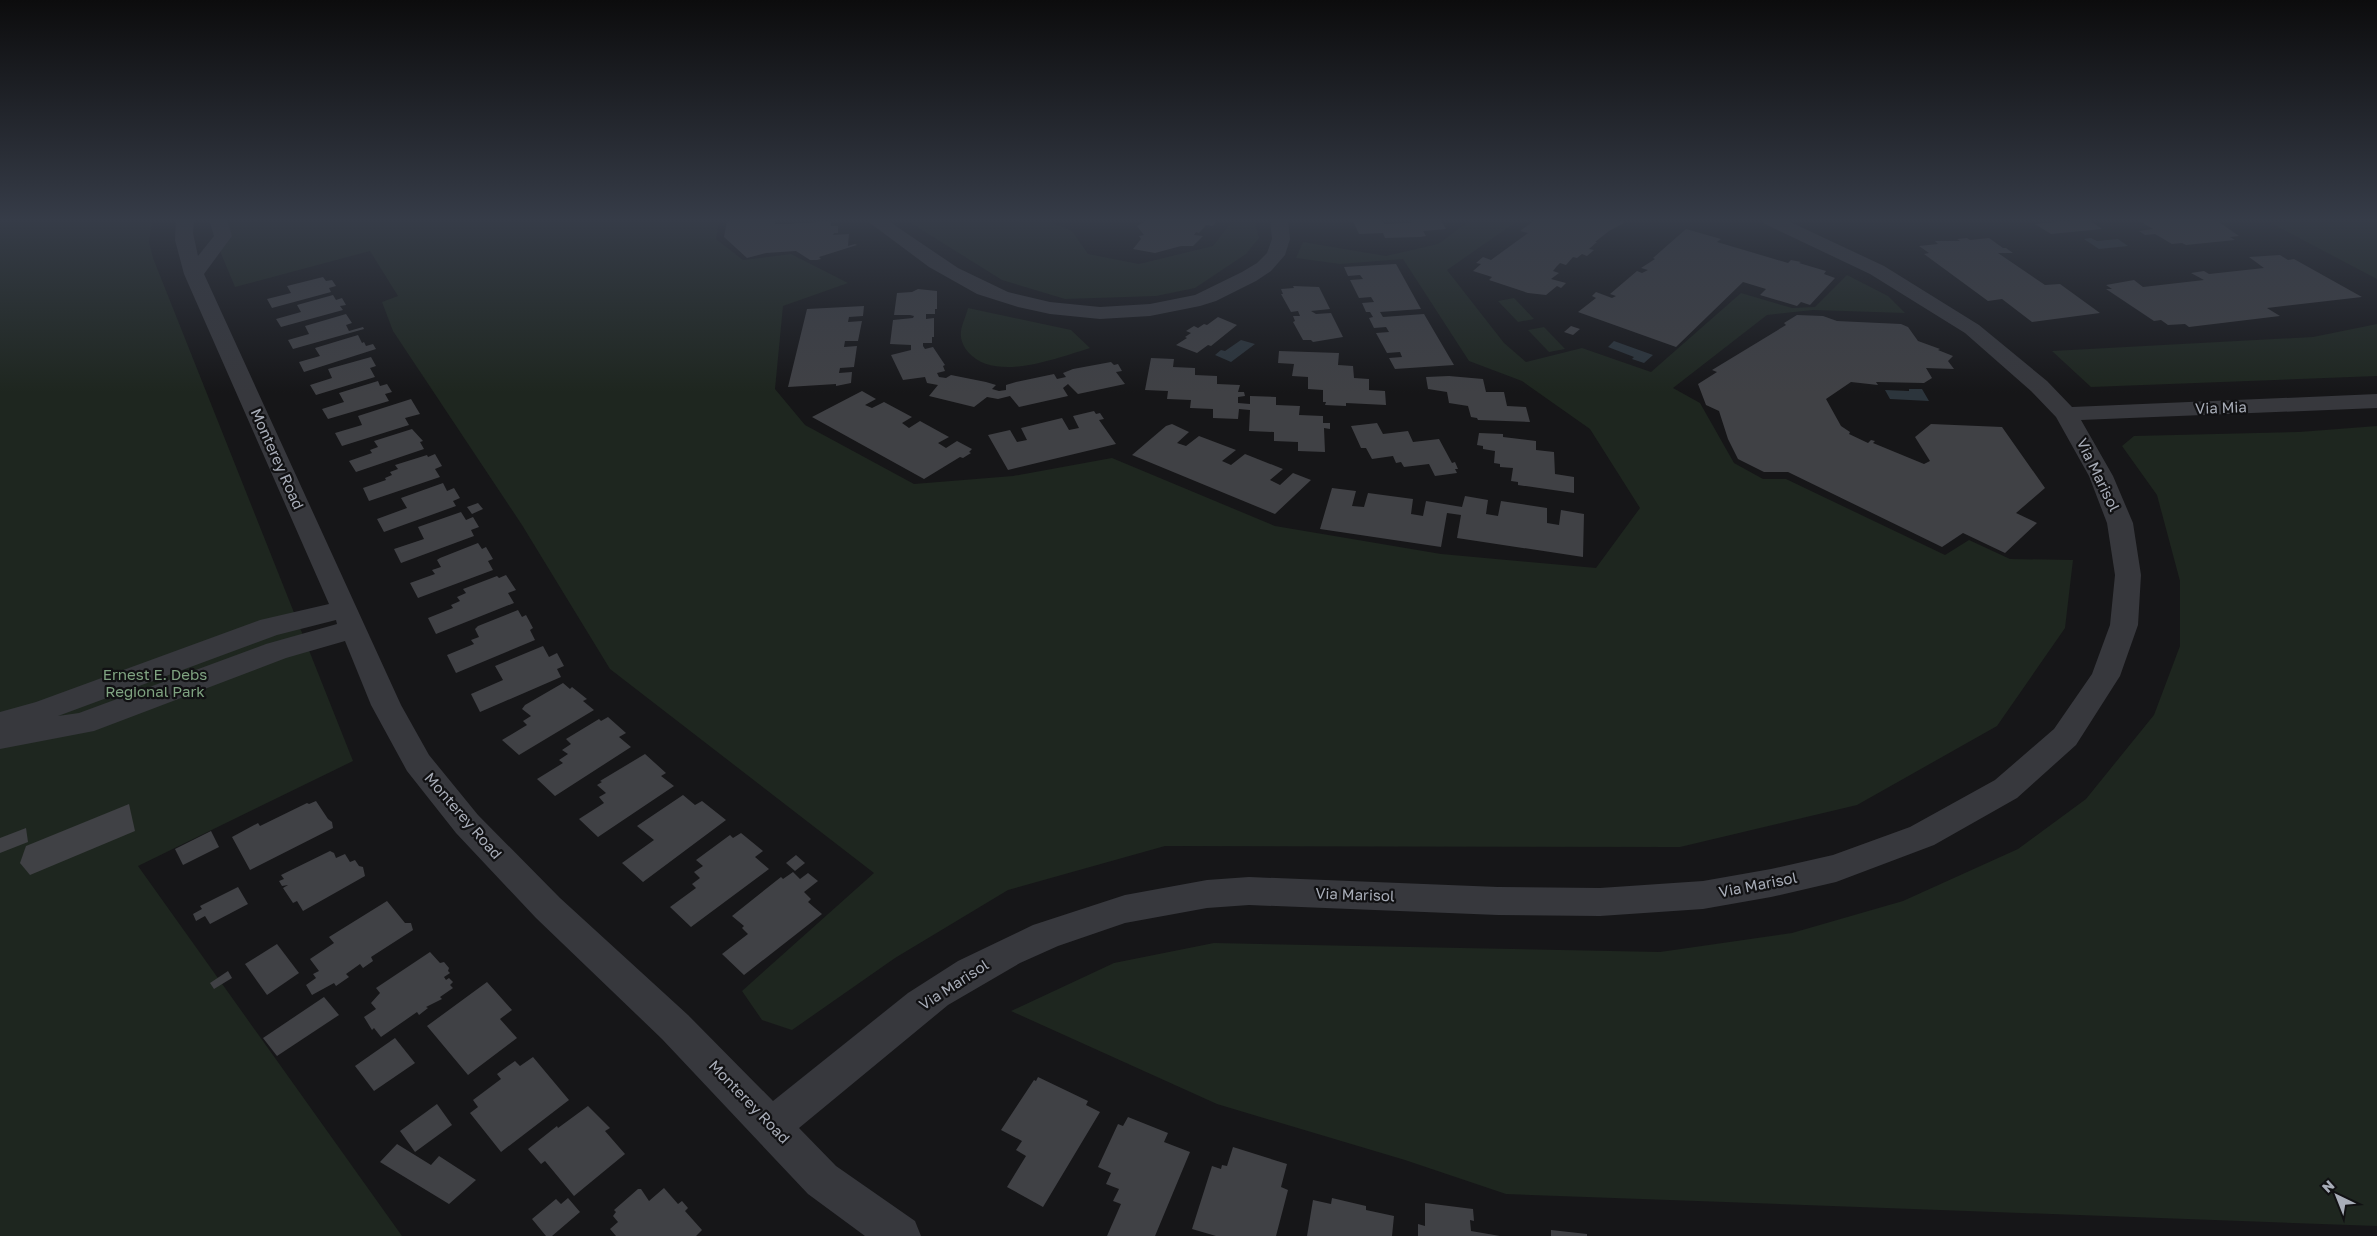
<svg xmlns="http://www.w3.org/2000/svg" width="2377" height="1236" viewBox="0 0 2377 1236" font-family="'Golos Text',sans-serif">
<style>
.green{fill:#1e261f}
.water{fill:#2c353c}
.building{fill:#404145}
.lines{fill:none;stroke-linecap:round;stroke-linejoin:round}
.minor{fill:#37383d;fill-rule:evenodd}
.labels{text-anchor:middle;stroke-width:4.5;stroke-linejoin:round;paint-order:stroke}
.street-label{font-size:15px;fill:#a8adb8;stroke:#111113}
.park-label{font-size:15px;fill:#7fa381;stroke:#111113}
</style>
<rect width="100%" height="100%" fill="#161618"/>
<g class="green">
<path d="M0,220H152L149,242L153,258L353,761L138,866L402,1236H0Z"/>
<path d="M226,220H722L719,221L716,239L743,260L791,254L848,283L783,306L775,389L805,425L914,484L1013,476L1112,458L1275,526L1441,554L1596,568L1640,508L1590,429L1522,381L1469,361L1403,259L1340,264L1296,258L1303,242L1386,256L1438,244L1471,220H1519L1447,270L1504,343L1526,362L1582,348L1651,372L1741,293L1792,308L1815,307L1847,275L1888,296L1905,313L1813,310L1767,315L1673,388L1700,403L1734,463L1763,479H1786L1945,555L1969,540L2010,559L2073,560L2065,628L1997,726L1857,805L1680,847L1165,846L1008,890L895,958L792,1030L762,1020L742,991L874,873L610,669L522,525L393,331L382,302L398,296L370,251L235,287L220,251C231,240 230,234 226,220Z"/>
<path d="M906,220H1046L1072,231L1088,254L1139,264L1213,246L1233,220H1254L1259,238L1246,254L1195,288L1156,296L1065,299L1002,280Z"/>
<path d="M2265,220H2377V279Z"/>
<path d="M1514,298L1534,319L1518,322L1498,301Z"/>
<path d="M968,308L1071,330L1090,348C1057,358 995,383 968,352C963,346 960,339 961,331C962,324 966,316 968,308Z"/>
<path d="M2377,324V376L2091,387L2052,351L2313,337Z"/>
<path d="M1544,327L1565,349L1549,352L1528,330Z"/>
<path d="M2377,426V1226L1506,1194L1405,1160L1217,1104L1011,1011L1114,963L1214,943L1660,952L1792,933L1903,901L2018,849L2086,799L2154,715L2180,646V581L2157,495L2122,446L2134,436L2299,432Z"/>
</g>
<g class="water">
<path d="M2091,238L2097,241L2118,239L2128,246L2099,249L2084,239Z"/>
<path d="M1241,340L1255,344L1231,362L1215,355L1221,350L1225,351Z"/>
<path d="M1614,341L1653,355L1644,363L1632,359L1634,357L1608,347Z"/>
<path d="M1909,389H1922L1929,401L1890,399L1885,390L1909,391Z"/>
</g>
<g class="building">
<path d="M731,220H775V224H789L831,221V226H838V233H834L833,235L849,234L848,246L855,244L857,245L819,257L821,259L817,260H810L796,251L766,253L747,258L724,237L727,221Z"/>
<path d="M1148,220H1211L1217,221L1213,226L1206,225L1199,233L1196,232L1194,235L1203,236L1193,246H1181L1155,253L1133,249L1141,239L1139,236L1144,235L1137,226Z"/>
<path d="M1349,220H1382L1384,224L1412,223L1411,220H1441L1446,229L1423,231L1426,236L1420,237L1385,238L1383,233L1359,234L1354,223Z"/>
<path d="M1535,220H1619L1624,223L1609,231L1595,242H1597L1589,249L1594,250L1587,256L1582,254L1577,258L1573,257L1566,265L1560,263L1557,266L1553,271L1559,273L1551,279L1566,283L1561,288L1557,286L1546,295L1528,293L1489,280L1492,277L1473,271L1481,264L1476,263L1483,257L1491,260L1528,233L1520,231Z"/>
<path d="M2076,220H2089L2102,229L2051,234L2035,224Z"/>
<path d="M2138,220H2216L2239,236L2230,237L2235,240L2186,245L2182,243L2172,244L2155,234L2145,235L2139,231L2153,229Z"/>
<path d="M1686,229L1721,239L1717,242L1788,263L1791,260L1801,262L1799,263L1826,271L1824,274L1835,278L1810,305L1801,302L1797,306L1760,295L1766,289L1743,282L1676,347L1578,312L1596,298L1592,296L1596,292L1612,298L1616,296L1610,294L1637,271L1642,273L1648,270L1641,268L1655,259L1653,258Z"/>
<path d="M1967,238L1970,240L1989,238L2003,248H2006L2013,253H1998L2045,285L2060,284L2100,313L2032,322L2002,299L1988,301L1924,254L1929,253L1919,246L1938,244L1935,241H1960L1957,239Z"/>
<path d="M2280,255L2288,260L2294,259L2362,297L2267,308L2280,316L2189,327L2185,324L2168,325L2161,320L2154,321L2106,289H2112L2106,285L2134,280L2143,287L2204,280L2191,273L2204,271L2209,274L2264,268L2249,257Z"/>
<path d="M1396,264L1421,309L1380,312L1383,317L1424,314L1454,365L1395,369L1389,358L1402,357L1400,352L1387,353L1376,333L1389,332L1386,327L1374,328L1369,318L1373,317L1370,312H1366L1362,303L1374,302L1371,297L1359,298L1350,280L1363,279L1360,275L1348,276L1344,267Z"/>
<path d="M323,277L326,281L332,280L336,286L329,288L331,292L272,308L267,299L291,293L287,286Z"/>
<path d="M1293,286L1319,287L1330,309L1311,311L1316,314L1331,313L1343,337L1313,342L1311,340H1303L1293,322L1295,321L1293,316H1300L1298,311L1291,312L1281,294H1283L1281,289L1294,288Z"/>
<path d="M918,289L937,291V309H935V314H926V319L934,318V337H932V343H923V346L925,349L933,347L945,365L943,366L945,371L937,373L939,377L946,378L951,375L986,382L996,385L992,389L999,391L1006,390V385L1016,382L1054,374L1057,379L1066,377L1063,373L1073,369L1111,362L1114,365L1118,364L1122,371L1116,372L1125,384L1078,394L1068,384L1063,388L1068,396L1019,407L1010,396L998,399L987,397L974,407L929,396L938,385L927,383L925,377L903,380L891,355L911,350V345L890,344L893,320L913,318L914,316L910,315H894L897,293L912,292Z"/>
<path d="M333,295L336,300L342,298L346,305L340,306L343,310L281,327L276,319L301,312L297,305Z"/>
<path d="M864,306L863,316L849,317L848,322L862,321L858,341H845L844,347L857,346L854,367L840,368L839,373L852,372L851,383L836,386V384L788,387L807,309Z"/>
<path d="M346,314L352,323L346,325L349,331L363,327L364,329L293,349L288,340L309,334L305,326Z"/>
<path d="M1797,315L1823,316L1837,321L1901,324L1908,327L1918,341L1940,349L1938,350L1953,356L1948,361L1954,369L1926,368L1932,378L1924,383L1876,382L1878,385L1851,382L1826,399L1841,426L1850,432L1849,434L1868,443L1871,440L1875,441L1873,443L1924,464L1930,461L1915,437L1931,424L2002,427L2045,488L2016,513L2037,523L2005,553L1963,533L1942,547L1788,472H1764L1738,459L1728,439L1719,411L1706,405L1698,384L1717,372L1712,370L1786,325L1784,323Z"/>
<path d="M1218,317L1237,325L1211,346L1208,345L1197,353L1176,345L1187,338L1185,337L1191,333L1186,331L1194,326L1198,328L1204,324L1207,325Z"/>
<path d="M1571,326L1580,329L1573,335L1564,332Z"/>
<path d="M358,335L362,343L364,342L366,346L373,344L376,349L304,372L299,362L320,356L315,348Z"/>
<path d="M1279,351L1339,353L1338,365L1353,366L1354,378L1369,379V390L1385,391L1386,405L1346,403V406L1325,405L1326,402H1323V390L1308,389V377L1292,376L1294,364L1278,363Z"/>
<path d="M371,357L376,366L370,368L375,377L316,395L310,385L332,378L328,369Z"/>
<path d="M1151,358L1174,359L1173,367L1195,368V375L1217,376V384L1240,385L1238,392H1244L1245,396L1238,397V403L1250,404V396L1276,397V405L1300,406L1299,415L1323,416V423H1330V429L1324,428L1325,452L1298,451V442L1274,441V432L1249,431L1250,410L1239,409L1238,419L1213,418V409L1190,408L1191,400L1167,399L1168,391L1145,390Z"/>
<path d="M1449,376L1483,379L1486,392H1504L1507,406L1526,407L1530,422L1478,420L1477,418L1471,417L1468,406L1449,403L1447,392L1428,389L1426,377Z"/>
<path d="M378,381L380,386L387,384L392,392L385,394L389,401L328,419L322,409L344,402L339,393Z"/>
<path d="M862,391L876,399L865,405L872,408L884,402L912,417L902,423L909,428L920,421L949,437L938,443L946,448L957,441L972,449L969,452L971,453L963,458L960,457L924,479L812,417Z"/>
<path d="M411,399L420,414L405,418L409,425L342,446L335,433L362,425L358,416Z"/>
<path d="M1094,411L1096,414L1100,413L1104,419L1099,420L1116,444L1008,470L988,435L1010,430L1017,442L1027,440L1021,428L1062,418L1069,430L1079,428L1073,416Z"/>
<path d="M1377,423L1383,434L1408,431L1413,442L1439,439L1452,463L1455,462L1458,469H1455L1457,473L1435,476L1429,464L1404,467L1401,462L1396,463L1393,456L1372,459L1366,448H1361L1351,426Z"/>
<path d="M1172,424L1189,432L1177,443L1186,446L1199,436L1236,450L1222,461L1231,465L1245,454L1283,469L1270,480L1280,485L1293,473L1311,480L1275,514L1132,455L1166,426Z"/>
<path d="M412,429L423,441L420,442L424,449L356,472L349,461L372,453L370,450L378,447L374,441Z"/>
<path d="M1479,433L1503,434V437L1536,441V450L1554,452L1555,474L1574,477V493L1518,485V482L1511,481L1513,468L1500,467V464L1494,463L1495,451L1483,449V446L1477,445Z"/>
<path d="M435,454L442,466L435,469L440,477L369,501L363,488L386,480L385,478L392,475L390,472L398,469L395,465L427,455L428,457Z"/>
<path d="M443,483L447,491L454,488L460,498L453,501L456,506L384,532L377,519L407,508L401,498Z"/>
<path d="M1332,488L1356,491L1352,506L1364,507L1368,493L1413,499L1411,514L1423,516L1426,501L1462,507L1465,496L1488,500L1486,514L1498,516L1501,501L1547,508V523L1559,525L1561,510L1584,514L1583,557L1457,538L1461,515L1447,513L1441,547L1320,529Z"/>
<path d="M478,503L483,509L472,514L467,507Z"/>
<path d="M461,512L466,520L473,517L479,527L471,530L474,536L401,563L394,549L424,539L418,527Z"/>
<path d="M478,543L482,549L486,547L493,559L488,561L493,570L418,598L410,583L435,574L432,570L441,567L437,560L440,558Z"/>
<path d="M506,575L516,590L508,593L514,603L436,634L428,618L453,608L451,605L460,601L457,597L466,593L463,589L497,576L499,578Z"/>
<path d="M518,610L522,617L526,615L533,628L530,630L535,640L456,673L447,655L474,644L471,640L479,637L475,629L478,626Z"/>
<path d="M543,646L549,657L557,653L564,666L557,669L561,677L480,712L471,694L503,680L495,666Z"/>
<path d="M563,683L570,689L572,687L587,699L583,701L594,710L519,755L502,740L527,725L523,721L531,716L522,709L525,705Z"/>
<path d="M608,717L626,733L619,737L631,747L555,796L537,779L563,763L559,760L568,754L562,750L571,744L566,739L599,719L601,721Z"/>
<path d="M645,754L666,773L661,776L674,786L598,837L579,819L604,803L599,797L606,793L597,785L602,782L600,781Z"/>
<path d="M683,795L695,805L702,801L726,820L643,882L622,863L654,840L637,826Z"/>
<path d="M316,801L328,819L332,822L333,828L250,870L232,837L258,823L260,826L307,803L309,804Z"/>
<path d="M129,804L135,831L30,875L20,863L26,846Z"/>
<path d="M26,828L28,842L0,853V838Z"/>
<path d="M211,831L219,847L183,865L175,849Z"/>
<path d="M741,833L763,851L755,857L769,869L691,927L670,907L696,888L692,884L700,878L694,872L703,866L696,860L730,835L733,838Z"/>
<path d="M330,851L334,853L336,858L345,854L350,862L355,860L359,866L363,867L365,876L303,911L297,901L293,903L283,888L288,885L282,886L279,881L284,879L281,875Z"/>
<path d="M796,855L805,863L795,871L786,863Z"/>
<path d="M793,872L800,879L808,873L818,881L804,892L811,899L808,902L822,914L744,975L722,954L748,934L742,928L744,926L732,916L781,877L783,879Z"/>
<path d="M238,887L248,904L210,924L205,916L196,921L193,914L202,909L200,906Z"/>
<path d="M387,901L405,923H411L413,930L371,957L373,961L363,968L360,964L346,974L349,977L336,986L334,983L312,995L306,985L316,978L313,974L319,971L310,959L334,943L329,937Z"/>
<path d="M277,944L299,973L267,995L245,964Z"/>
<path d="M430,952L440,963L444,962L449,968L448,971L450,973L444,977L446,980L449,978L453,982L450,985L453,988L440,997L442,999L426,1007L428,1008L419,1015L417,1012L381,1037L374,1028L372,1030L364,1017L376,1009L371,1003L380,993L376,988Z"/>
<path d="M228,971L232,978L214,989L210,983Z"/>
<path d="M487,982L512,1010L500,1019L517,1038L468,1075L427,1026Z"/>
<path d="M324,997L339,1015L277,1056L263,1038Z"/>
<path d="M395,1038L415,1063L374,1091L355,1066Z"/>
<path d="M533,1057L569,1100L501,1152L470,1113L478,1107L473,1100L501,1079L497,1074L515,1061L520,1066Z"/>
<path d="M1038,1077L1088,1101L1086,1105L1100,1112L1043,1207L1007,1187L1026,1156L1016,1150L1022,1141L1001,1130L1034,1080L1036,1081Z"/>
<path d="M437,1104L452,1125L415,1152L400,1131Z"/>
<path d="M588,1106L610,1128L605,1131L625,1154L574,1196L545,1161L541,1164L528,1149L557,1126L558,1128Z"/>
<path d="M1128,1117L1168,1133L1164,1142L1190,1152L1155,1236H1107L1121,1204L1113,1201L1119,1189L1106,1184L1111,1173L1098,1167L1118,1124L1123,1126Z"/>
<path d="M397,1144L431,1165L439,1156L476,1180L449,1204L380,1162Z"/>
<path d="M1233,1147L1287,1164L1281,1187L1288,1190L1276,1236H1216L1192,1229L1212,1166L1221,1169L1222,1165L1227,1166Z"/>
<path d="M664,1188L678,1204L682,1201L688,1208L685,1211L702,1230L696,1236H616L610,1229L618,1222L613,1216L616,1212L614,1210L638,1189H641L649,1201Z"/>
<path d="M568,1198L580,1212L552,1236H546L532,1219L556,1199L561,1204Z"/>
<path d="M1332,1198L1366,1206V1210L1394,1216L1392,1236H1307L1313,1200L1331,1204Z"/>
<path d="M1425,1203L1473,1209L1474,1221L1470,1220L1471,1231L1500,1236H1418V1224L1425,1226Z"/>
<path d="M1551,1230L1587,1234V1236H1551Z"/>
</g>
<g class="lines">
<g class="minor">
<path d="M176,220H194L193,233L198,256L214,236L209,220H227L232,236L204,274L401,705L429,755L478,815L560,898L688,1015L773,1101L908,993L958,961L1033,925L1125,895L1207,880L1249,877L1498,887L1600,888L1703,881L1771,869L1833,855L1910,827L1995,780L2054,729L2092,674L2110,625L2115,575L2107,523L2089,476L2056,417L2031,391L1965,333L1870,274L1765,224L1762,220H1786L1884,266L1979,325L2047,381L2072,407L2377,394V408L2081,420L2113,476L2133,523L2141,575L2138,625L2120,676L2076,745L2017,798L1934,845L1836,882L1771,897L1703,909L1600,916L1498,915L1249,905L1207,908L1125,923L1058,946L1020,963L948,1005L799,1128L836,1166L915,1221L921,1236H865L808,1194L662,1039L536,918L456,833L407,771L371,705L345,641L286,658L94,731L0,749V712L36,702L260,620L329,604L184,274L175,240ZM336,620L337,624L266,644L79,713L58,716L277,635Z"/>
<path d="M866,220H887L958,268L1008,292L1050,302L1100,307L1150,304L1195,295L1242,272L1257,263L1267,253L1272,239L1270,220H1288L1290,239L1285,255L1271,271L1256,281L1216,301L1200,306L1150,316L1100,319L1050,314L1018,307L977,294L929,267Z"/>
</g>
</g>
<linearGradient id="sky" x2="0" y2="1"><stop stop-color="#0c0c0d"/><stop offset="0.56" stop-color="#363c48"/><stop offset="1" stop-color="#363c48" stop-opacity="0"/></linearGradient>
<rect width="2377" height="393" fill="url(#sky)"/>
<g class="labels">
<g class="street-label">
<text transform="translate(2221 408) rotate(-2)" y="5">Via Mia</text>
<text transform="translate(277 459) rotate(66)" y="5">Monterey Road</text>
<text transform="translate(2098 475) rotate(64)" y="5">Via Marisol</text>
<text transform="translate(463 816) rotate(49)" y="5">Monterey Road</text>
<text transform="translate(1758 885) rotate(-11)" y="5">Via Marisol</text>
<text transform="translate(1355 895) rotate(2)" y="5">Via Marisol</text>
<text transform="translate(954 985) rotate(-33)" y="5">Via Marisol</text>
<text transform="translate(749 1102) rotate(46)" y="5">Monterey Road</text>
</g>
<g class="park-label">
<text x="155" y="680">Ernest E. Debs<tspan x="155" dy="17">Regional Park</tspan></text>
</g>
</g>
<g transform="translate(2337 1196) rotate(317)" stroke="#111113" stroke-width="4" paint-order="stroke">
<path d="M0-4L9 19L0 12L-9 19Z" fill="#a8adb8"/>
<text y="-8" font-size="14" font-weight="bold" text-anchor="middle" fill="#a8adb8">N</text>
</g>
</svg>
